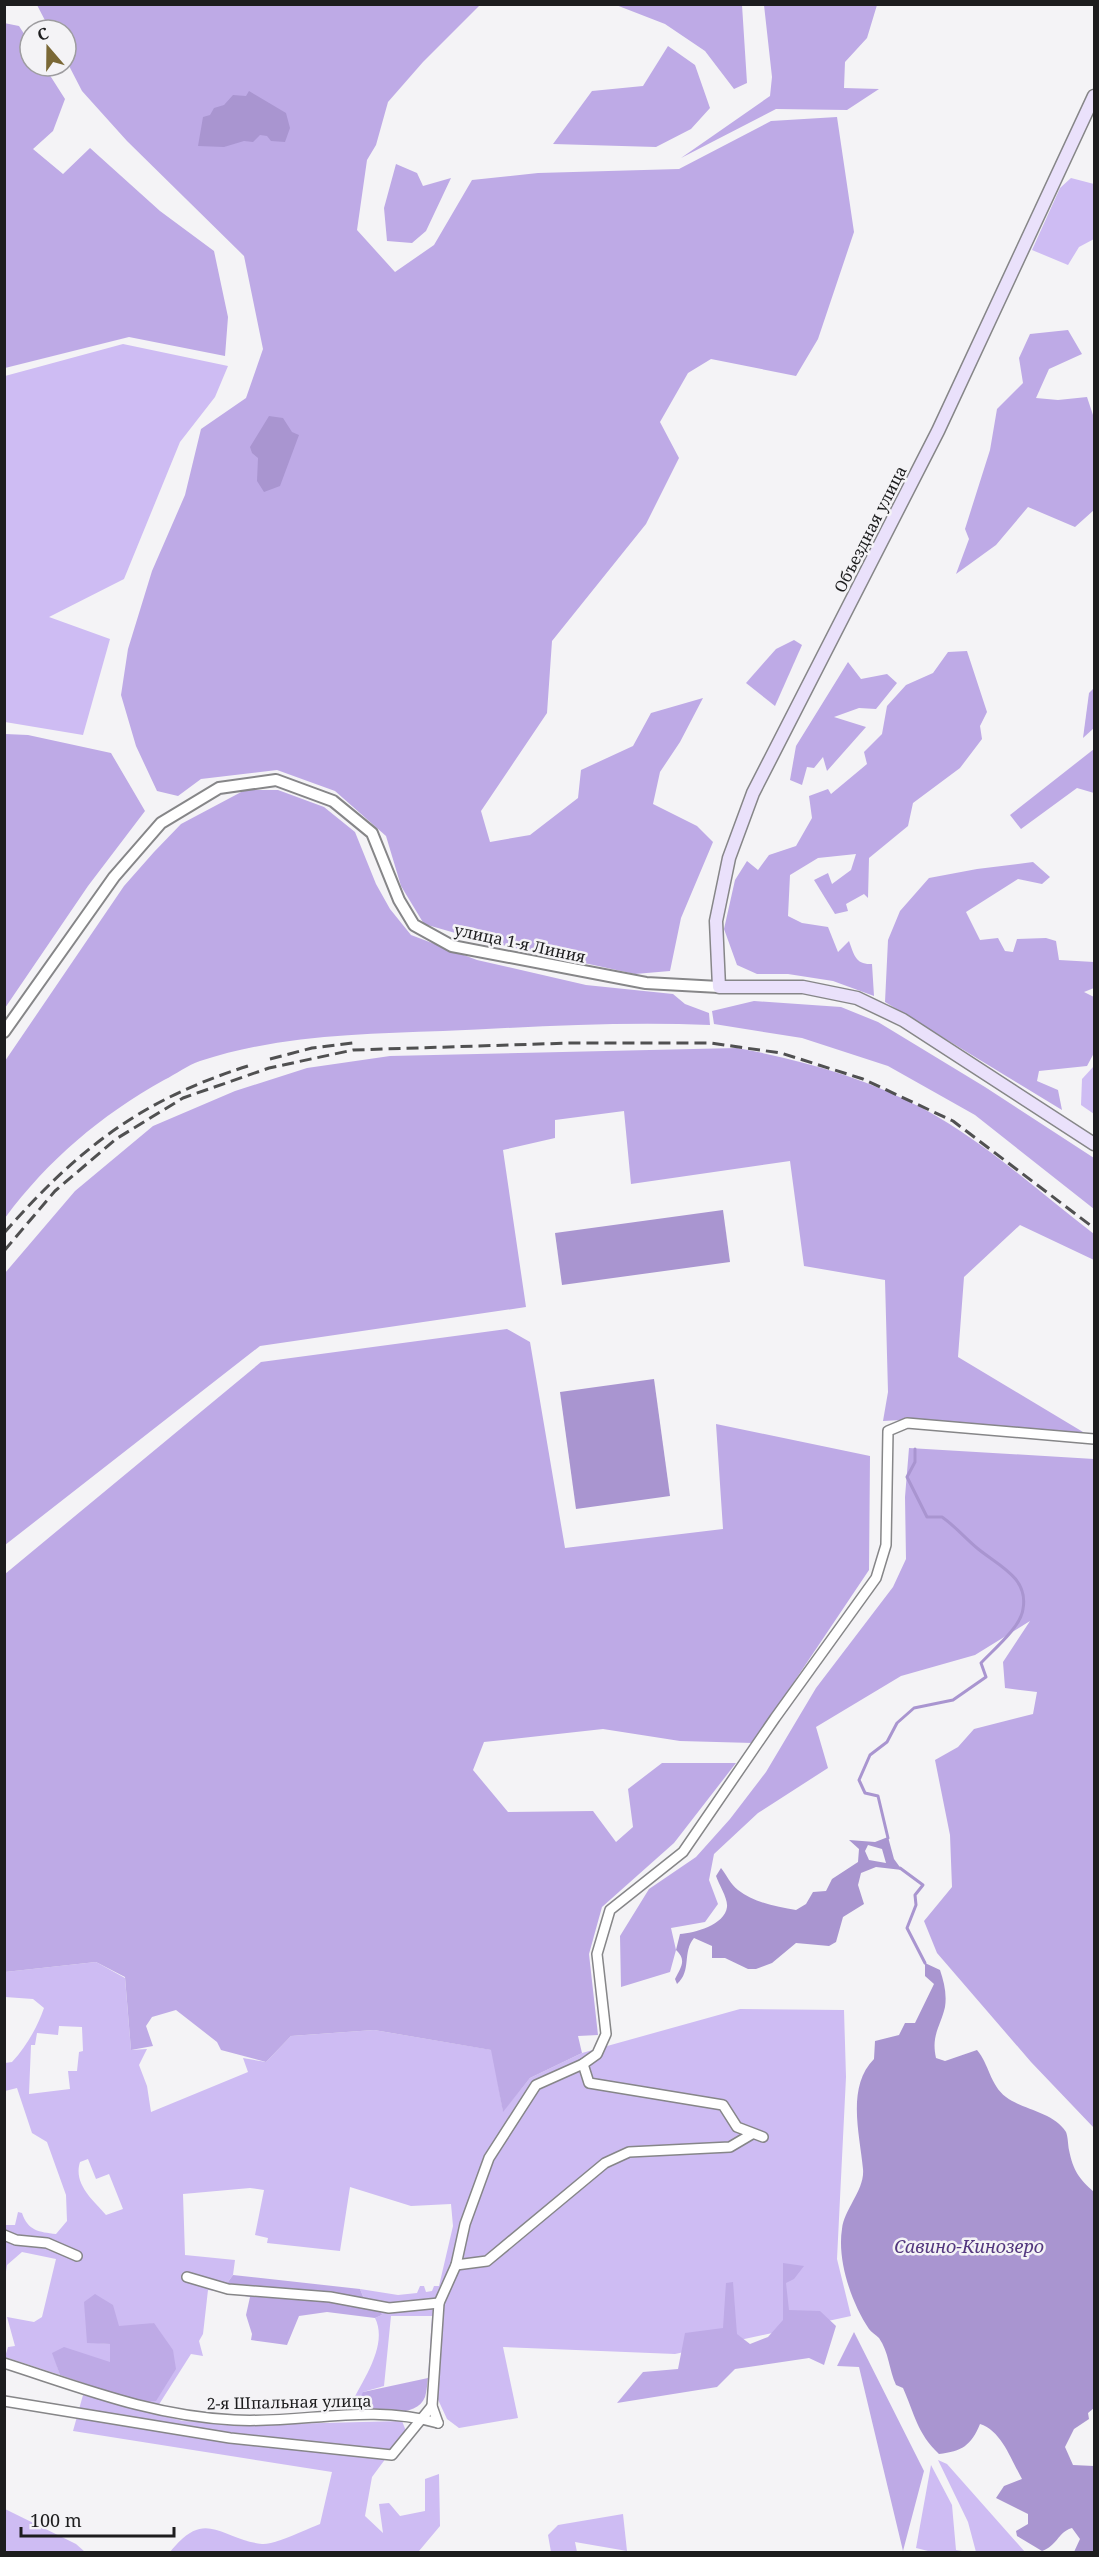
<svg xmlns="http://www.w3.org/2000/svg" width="1099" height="2557" viewBox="0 0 1099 2557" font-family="'Noto Serif',serif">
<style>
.green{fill:#cebcf3;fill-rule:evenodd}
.forest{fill:#beaae6}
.water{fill:#a995d0;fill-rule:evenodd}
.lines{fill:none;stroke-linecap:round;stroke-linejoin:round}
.stream{stroke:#a995d0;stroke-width:3}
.minor-casing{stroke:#868688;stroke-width:12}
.tertiary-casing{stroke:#868688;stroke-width:14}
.secondary-casing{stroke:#868688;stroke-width:15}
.minor{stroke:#fff;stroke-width:9}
.tertiary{stroke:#fff;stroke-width:10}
.secondary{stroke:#eae1fb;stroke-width:12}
.rail{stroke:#505051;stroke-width:3;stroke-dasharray:12 6;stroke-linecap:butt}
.labels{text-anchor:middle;stroke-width:5;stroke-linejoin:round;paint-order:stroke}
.street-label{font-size:16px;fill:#1d1d1e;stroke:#f4f3f6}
.water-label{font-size:18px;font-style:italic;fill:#53377e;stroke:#f4f3f6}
</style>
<rect width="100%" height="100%" fill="#f4f3f6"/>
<g class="green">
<path d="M1071,178L1094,184V239L1079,247L1068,265L1032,250L1060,188Z"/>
<path d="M123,344L228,366L215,397L180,442L124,579L49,617L110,639L83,735L5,722V376Z"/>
<path d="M1094,1066V1114L1081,1105L1082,1079Z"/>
<path d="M96,1962L125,1978L131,2050L147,2049L139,2065L147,2086L151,2112L248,2072L243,2058L266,2062L291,2036L374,2030L492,2050L503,2111L530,2078L582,2053L740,2009L844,2010L846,2077L837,2259L851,2316L675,2354L503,2347L518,2418L459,2428L447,2419L428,2378L432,2316H391L384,2386L363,2392L375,2411L349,2408C361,2382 389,2346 375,2318L382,2315L367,2306L360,2289L398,2295L417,2293L420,2286H424L426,2292L432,2291L434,2286H439L453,2226L451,2204L411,2206L350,2187L340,2251L267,2243L268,2238L255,2235L264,2190L250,2188L183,2194L185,2255L235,2260L233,2275L228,2282L229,2293L208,2290L203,2334L199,2341L203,2356L191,2354L158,2406L139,2402L154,2323L87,2342L110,2344V2363L53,2353L60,2375L5,2357L8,2347L15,2346L7,2317L34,2322L42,2317L56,2259L22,2252L7,2265L5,2278V2225H15L18,2212L22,2213C28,2231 39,2232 56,2234L67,2221L66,2195L47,2142L32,2133L17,2088L5,2091V2063L12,2062C26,2047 37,2028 44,2008L33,1999L5,1997V1972ZM59,2026L82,2027L83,2051L79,2052L77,2071H68L70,2089L29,2094L31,2045H35L37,2033L58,2035ZM88,2159L96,2179L109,2174L123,2209L106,2215C93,2200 73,2184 80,2162Z"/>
<path d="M83,2395L183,2421L245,2425L402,2421L406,2431L372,2477L365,2516L383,2533L379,2504L389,2503L400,2516L425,2511V2479L439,2474L440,2526L419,2551L412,2552H170C206,2507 219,2539 262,2544C274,2545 307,2529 320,2524L332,2472L73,2431Z"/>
<path d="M938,2460L947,2464L1025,2552H976L968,2522Z"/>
<path d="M931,2465L952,2505L956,2550L968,2552H932L916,2548Z"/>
<path d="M5,2509L76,2544L85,2552H5Z"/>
<path d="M623,2514L627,2551L575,2542L577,2552H551L548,2535L558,2525Z"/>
</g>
<g class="forest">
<path d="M37,5H480L423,62L388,102L376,145L367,160L357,230L395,272L434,245L472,180L538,173L679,169L771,121L837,117L854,232L818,339L796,376L711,359L688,373L660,422L679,458L646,524L552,641L547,713L481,811L490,842L530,835L578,798L581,770L633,746L651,713L703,698L680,742L660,772L653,804L697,826L713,842L681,918L670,971L635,974L483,941L424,924L401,886L386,836L335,791L277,770L201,779L178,796L157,791L136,746L121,695L128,649L152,571L185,495L201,429L246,398L263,349L244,256L127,141L82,91L66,60V30H50Z"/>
<path d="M616,5H742L747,83L734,89L705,51L665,24Z"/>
<path d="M764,5H877L867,38L845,62L844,88L879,89L847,110L776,109L681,158L770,96L772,77Z"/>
<path d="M4,23L19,26L30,43V66H44L65,99L53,131L33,149L63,174L90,148L160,211L214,251L228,317L225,356L129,337L5,368Z"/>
<path d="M668,46L695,65L710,108L691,129L656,147L553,144L592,91L643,86Z"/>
<path d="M396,164L417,173L423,186L451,178L426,231L412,243L387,241L384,208Z"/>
<path d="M1068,330L1082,354L1049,369L1036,398L1058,400L1087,397L1094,418V510L1075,527L1028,507L996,545L956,574L969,539L965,529L990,450L997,409L1023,383L1019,358L1030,334Z"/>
<path d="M794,640L802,645L775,706L746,683L776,649Z"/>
<path d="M967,651L987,712L980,726L982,739L960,768L913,803L908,826L869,858L868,898L864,894L846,904L848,911L835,914L814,880L828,873L832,884L851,870L856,854L818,858L790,875L788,916L802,923L828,927L838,952L849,941C854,955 856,965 872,964L874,996L833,981L788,974H757L737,965L724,929L735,880L747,861L758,870L769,855L796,846L812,818L809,796L828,789L831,794L867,764L864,752L882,734L887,706L906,685L933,673L948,652Z"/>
<path d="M848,662L861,679L887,674L897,683L876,709L859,708L834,717L866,727L827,771L823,757L814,768L807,767L802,785L790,780L796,746Z"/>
<path d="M1094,688V728L1083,738L1089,693Z"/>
<path d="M5,734L28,735L111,753L145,811L88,886L5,1008Z"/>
<path d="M1094,749V793L1077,788L1021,829L1010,815Z"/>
<path d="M245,790H278L324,807L355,832L376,884L390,909L411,935L477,960L586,985L673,994L685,1004L709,1013L710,1025C621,1021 532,1027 443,1031C360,1034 280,1035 200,1061C188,1065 176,1074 164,1080C100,1116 49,1159 5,1218V1061L124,886L154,852L181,824Z"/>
<path d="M1033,862L1050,877L1042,884L1018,879L966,912L980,940L998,938L1005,951L1013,952L1017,939L1046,938L1056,941L1059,960L1094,962V988L1084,992L1094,997V1053L1087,1066L1039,1071L1037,1081L1058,1090L1062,1110L885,1002L888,940L900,911L929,878L977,869Z"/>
<path d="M754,1001L841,1007L878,1022L985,1087L1094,1158V1209L975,1115L888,1066L802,1038L714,1024L712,1011Z"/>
<path d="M737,1048C802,1060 866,1078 924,1109C985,1142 1039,1192 1094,1234V1260L1020,1225L964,1277L958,1357L1083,1432L1082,1435L920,1419L883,1421L888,1392L885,1280L804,1266L790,1161L631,1184L624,1111L555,1120V1138L503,1150L526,1307L260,1346L5,1545V1273L75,1191L153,1126L235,1091L307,1068L390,1056Z"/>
<path d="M507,1329L530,1342L565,1548L723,1529L716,1424L870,1456L869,1570L753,1743L680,1741L603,1729L484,1742L473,1770L508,1812L593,1811L616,1842L633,1827L628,1789L662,1763H736L674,1843L602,1907L589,1954L598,2035L578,2036L582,2053L530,2078L503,2112L491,2050L374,2030L291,2036L266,2062L221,2050L217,2042L176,2010L152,2017L146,2026L153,2046L131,2050L125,1977L96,1962L5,1972V1574L261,1362Z"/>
<path d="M909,1448L1094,1459V2128L1031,2062L937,1953L924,1921L952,1887L950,1835L935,1760L958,1747L974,1729L1033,1714L1037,1692L1005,1688L1003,1662L1030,1621L975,1655L901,1676L816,1727L828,1768L758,1813L714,1854L709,1880L718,1904L705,1922L671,1928L676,1950L670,1972L621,1987L620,1936L649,1889L696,1857L730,1819L766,1772L816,1688L893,1587L906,1559L905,1497Z"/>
<path d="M783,2263L804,2266L794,2279L786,2283L789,2310L820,2311L836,2326L824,2365L809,2358L735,2369L717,2387L617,2403L643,2372L678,2369L685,2333L723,2328L726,2283L733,2282L737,2334L750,2344L768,2337L783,2320Z"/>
<path d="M233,2275L360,2289L367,2306L379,2309L382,2315L375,2318L327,2312L299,2316L287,2345L251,2340L252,2334L246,2315L250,2297L229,2293L228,2282Z"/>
<path d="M95,2294L113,2305L119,2326L154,2323L173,2350L176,2369L156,2401L139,2402L60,2375L52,2353L64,2347L110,2362V2344L87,2343L84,2302Z"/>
<path d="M854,2332L924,2471L903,2551L859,2367L837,2366Z"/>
<path d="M428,2378C427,2384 427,2391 425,2397C417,2418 380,2413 364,2405L361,2396L363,2392Z"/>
</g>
<g class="water">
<path d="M249,91L286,113L290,128L285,142L271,141L267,136L260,135L253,142L244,141L224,147L198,146L203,117L210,115L214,108L224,105L233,95L246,96Z"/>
<path d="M269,416L283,418L292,432L299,435L280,486L264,492L257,481L258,458L252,453L250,447Z"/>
<path d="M723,1210L730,1262L562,1285L555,1233Z"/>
<path d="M654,1379L670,1496L576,1509L560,1392Z"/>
<path d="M888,1837L894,1859L902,1870L876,1867L861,1873L858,1885L864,1904L843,1917L836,1942L829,1946L796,1943L772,1963L756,1969H748L725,1958H712V1946L694,1938C682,1952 692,1971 677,1984L675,1979C681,1967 687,1960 676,1950L680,1934C694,1933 725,1925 727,1907C728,1898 719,1885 716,1876L721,1868C726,1874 731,1885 738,1890C753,1902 776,1907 796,1910L806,1904L813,1892L826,1891L832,1879L858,1862L859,1849L849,1840L875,1842ZM868,1845L882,1849L886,1863L869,1860L865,1851Z"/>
<path d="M925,1963L940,1970C944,1982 947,1994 945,2007C940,2028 931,2035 936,2058L945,2061L977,2050C989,2064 990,2085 1006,2097C1023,2110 1054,2112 1066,2132C1068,2137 1068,2145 1069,2150C1073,2170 1079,2179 1094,2192V2408L1088,2413L1089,2419L1074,2429L1065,2447L1073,2465L1094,2466V2552H1074L1080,2539L1072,2528C1058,2532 1058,2545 1042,2551L1017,2536L1016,2531L1028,2524V2514L996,2498L1004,2486L1022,2479C1011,2460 1002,2431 980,2424C971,2446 962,2451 939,2454C917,2433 915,2415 903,2388L896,2385C889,2370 889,2352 879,2338C876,2335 871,2332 869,2329C851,2302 837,2260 842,2229C844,2209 865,2190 863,2169C860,2135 846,2087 874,2059L875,2041L899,2035L905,2023H915L934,1984L925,1976Z"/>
</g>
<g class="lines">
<g class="stream">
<path d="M888,1838L878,1796L865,1793L859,1780L870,1755L887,1742L897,1723L914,1708L953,1700L986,1677L981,1663C993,1650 1021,1627 1023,1609C1029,1577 997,1565 977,1548C965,1538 955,1526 942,1517H927L907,1477L915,1462V1449"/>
<path d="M900,1868L923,1885L915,1895L916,1905L907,1928L925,1963"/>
</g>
<g class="minor-casing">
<g id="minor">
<path d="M583,2064L589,2083L723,2105L737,2127L763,2137"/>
<path d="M4,2235L16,2240L47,2243L77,2256"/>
<path d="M456,2265L487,2261L605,2163L629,2152L730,2147L752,2134"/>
<path d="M187,2277L228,2289L330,2297L389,2308L439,2303"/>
<path d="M4,2363C82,2388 152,2416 234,2420C303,2424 368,2403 438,2423"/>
<path d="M4,2401L230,2438L392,2455L432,2406"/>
<path d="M438,2423L432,2406L439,2303L456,2265L465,2224L489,2158L536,2085L583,2064L597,2054L606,2034L597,1954L610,1910L683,1852L775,1718L876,1578L886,1545L888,1431L907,1423L1094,1439"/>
</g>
</g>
<g class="tertiary-casing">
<path id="tertiary" d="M4,1032L114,877L161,823L219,788L276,780L333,801L372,833L399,900L414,925L452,946L646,983L719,987"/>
</g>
<g class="secondary-casing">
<path id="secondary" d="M1094,96L938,431L753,793L729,858L716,921L719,987H803L857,998L903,1020L1094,1144"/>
</g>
<use href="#minor" class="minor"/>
<use href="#tertiary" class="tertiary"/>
<use href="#secondary" class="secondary"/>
<g class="rail">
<path d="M270,1059L312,1048L353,1043"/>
<path d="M4,1233C78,1149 140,1100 248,1066"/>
<path d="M4,1251L55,1191L116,1139L183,1098L269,1068L353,1050L571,1043H710L781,1053L863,1079L953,1121L1094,1228"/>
</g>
</g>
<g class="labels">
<g class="street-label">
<text transform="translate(870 529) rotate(-63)" y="6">Объездная улица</text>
<text transform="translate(520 943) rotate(12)" y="6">улица 1-я Линия</text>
<text transform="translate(289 2402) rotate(-1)" y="6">2-я Шпальная улица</text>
</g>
<g class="water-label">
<text x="969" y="2253">Савино-Кинозеро</text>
</g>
</g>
<rect width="1099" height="2557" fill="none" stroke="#1d1d1e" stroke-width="12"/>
<g transform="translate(48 48) rotate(340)"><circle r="28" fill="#f4f3f6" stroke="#9e9da0" stroke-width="1.5"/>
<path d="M0-4.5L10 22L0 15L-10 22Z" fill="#7a6836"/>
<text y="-9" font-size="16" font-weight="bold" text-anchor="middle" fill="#1d1d1e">С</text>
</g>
<path d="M21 2527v9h153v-9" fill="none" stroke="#1d1d1e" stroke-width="3"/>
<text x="30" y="2527" font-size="18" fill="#1d1d1e" stroke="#f4f3f6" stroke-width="4.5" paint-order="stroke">100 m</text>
</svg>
